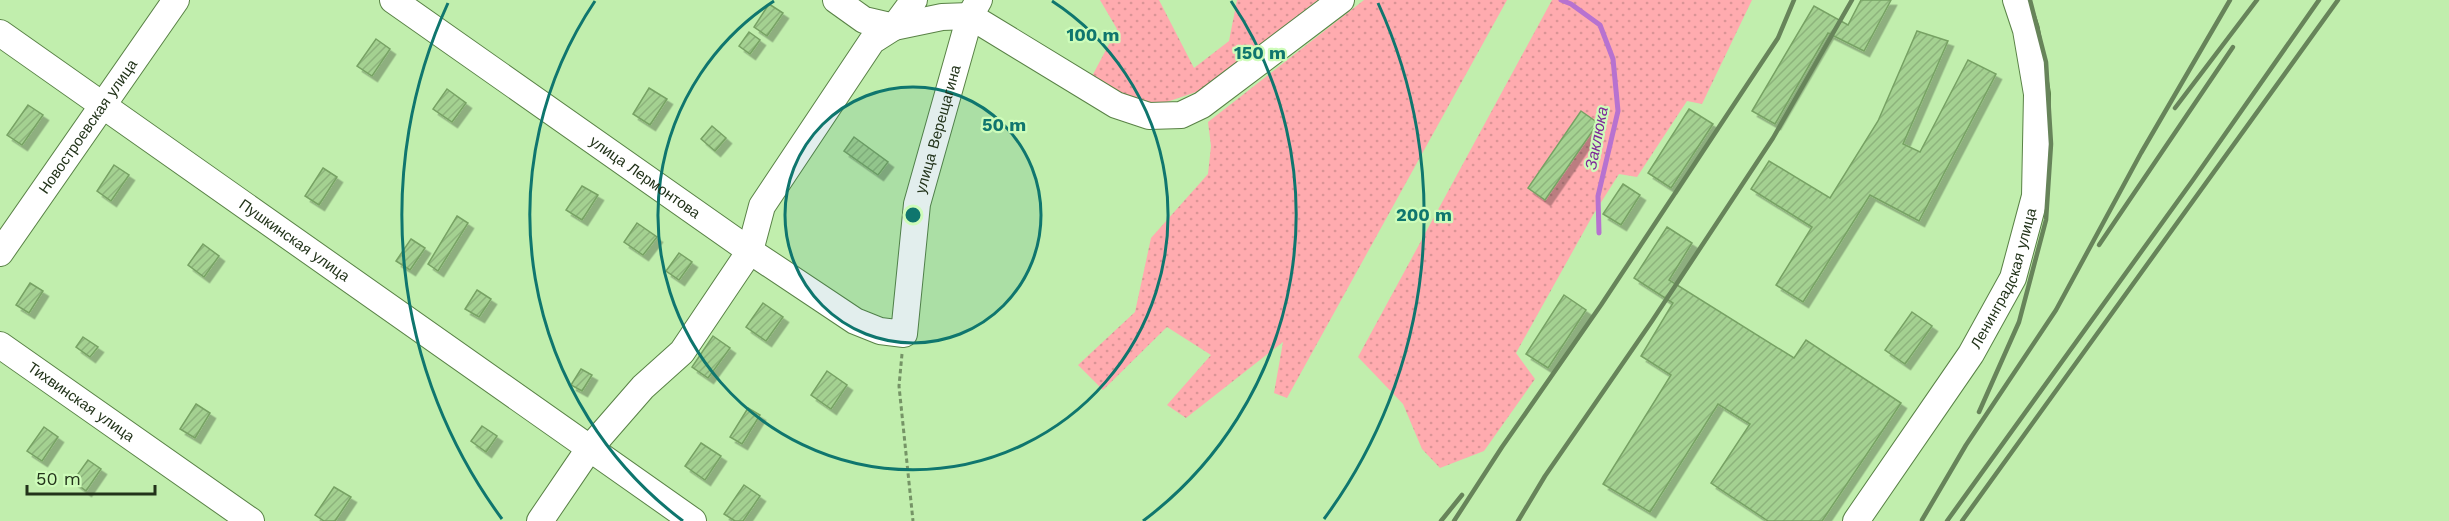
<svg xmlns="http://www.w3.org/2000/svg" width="2449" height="521" viewBox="0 0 2449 521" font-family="'Work Sans',sans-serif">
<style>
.green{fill:url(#green-dots)}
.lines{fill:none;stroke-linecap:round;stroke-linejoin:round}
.stream{stroke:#b772d0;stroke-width:5}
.building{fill:url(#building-hatch);stroke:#77a264;stroke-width:1.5;filter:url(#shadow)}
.minor-casing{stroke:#598246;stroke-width:28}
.path{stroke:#759466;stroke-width:3;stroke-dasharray:4.5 3;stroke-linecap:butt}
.minor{stroke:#fff;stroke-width:26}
.rail{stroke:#67845a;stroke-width:4.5}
.ring{fill:none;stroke:#0f766e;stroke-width:3}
.labels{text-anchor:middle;stroke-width:4.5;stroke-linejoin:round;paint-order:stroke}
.street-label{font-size:15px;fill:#22331a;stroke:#cefcba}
.water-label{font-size:16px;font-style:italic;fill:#7d2799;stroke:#cefcba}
.centre{fill:#0f766e;stroke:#cefcba;stroke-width:3}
.ring-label{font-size:18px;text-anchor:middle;font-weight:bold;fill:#0f766e;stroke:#cefcba;stroke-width:4.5;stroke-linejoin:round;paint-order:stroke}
</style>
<defs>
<pattern id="green-dots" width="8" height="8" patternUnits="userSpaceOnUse" patternTransform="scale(1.5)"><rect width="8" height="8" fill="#ffabaf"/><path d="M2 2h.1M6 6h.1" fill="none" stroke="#da9496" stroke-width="1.8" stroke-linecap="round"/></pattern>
<pattern id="building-hatch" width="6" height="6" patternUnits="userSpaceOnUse" patternTransform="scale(1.5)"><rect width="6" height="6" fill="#a4d191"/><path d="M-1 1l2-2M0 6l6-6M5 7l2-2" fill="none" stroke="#8db47c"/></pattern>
<filter id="shadow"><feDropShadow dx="5.5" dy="5.5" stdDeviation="0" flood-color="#0004"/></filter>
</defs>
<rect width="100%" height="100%" fill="#c1eead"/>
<g class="green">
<path d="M1100,0H1159L1194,68L1229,41L1237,0H1318L1202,90L1152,107L1090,80L1117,29Z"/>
<path d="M1364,0H1507L1287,398L1274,393L1283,342L1186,418L1167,405L1211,355L1167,327L1103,390L1078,365L1135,312L1151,238L1208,174L1211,146L1208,122Z"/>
<path d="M1552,0H1752L1702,104L1687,101L1637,177L1619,174L1593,215L1516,353L1535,379L1484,451L1440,468L1422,449L1403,404L1358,357Z"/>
</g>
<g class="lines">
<path class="stream" d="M1561,0L1571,4L1600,25L1613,59L1618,111L1598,196L1599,233"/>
</g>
<g class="building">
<path d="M1861,0H1891L1864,51L1828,33L1775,124L1752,111L1814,6L1848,25Z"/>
<path d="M769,4L783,13L767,36L754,27Z"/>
<path d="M1917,31L1948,41L1903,144L1920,152L1968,60L1996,74L1919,221L1870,195L1803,302L1776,285L1812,227L1751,189L1769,161L1830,198L1878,121Z"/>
<path d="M749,32L760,40L750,54L739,46Z"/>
<path d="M376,39L390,49L372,76L357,66Z"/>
<path d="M649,88L667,99L650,125L633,114Z"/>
<path d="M447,89L466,103L452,122L433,109Z"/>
<path d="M28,105L43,115L22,145L7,135Z"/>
<path d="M1689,109L1713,124L1671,188L1648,173Z"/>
<path d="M1581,111L1598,123L1545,200L1528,188Z"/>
<path d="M712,126L726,138L715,151L701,139Z"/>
<path d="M854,137L888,162L878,175L844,151Z"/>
<path d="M114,165L129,175L111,201L97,191Z"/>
<path d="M323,168L337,177L319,205L305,196Z"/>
<path d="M1623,184L1640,195L1621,225L1603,214Z"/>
<path d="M582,186L598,195L582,220L566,210Z"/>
<path d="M457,216L468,223L438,271L428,264Z"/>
<path d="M637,223L657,237L643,255L624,242Z"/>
<path d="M1667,227L1692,243L1669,280L1794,358L1806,340L1901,403L1822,521H1768L1711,483L1750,424L1718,404L1650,512L1603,484L1671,375L1641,356L1673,303L1634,278Z"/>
<path d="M411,239L425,248L410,270L396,261Z"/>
<path d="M203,244L219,256L204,277L188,265Z"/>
<path d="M679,253L692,262L679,280L666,271Z"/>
<path d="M30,283L43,291L29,313L16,305Z"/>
<path d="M477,290L491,299L479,317L465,309Z"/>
<path d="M1564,295L1586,310L1548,368L1526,354Z"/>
<path d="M763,303L783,317L766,341L746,327Z"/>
<path d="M1912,312L1932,326L1905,364L1885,350Z"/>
<path d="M713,336L730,348L708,378L692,367Z"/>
<path d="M83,337L98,347L90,357L76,347Z"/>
<path d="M581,369L592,375L582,391L571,385Z"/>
<path d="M827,371L847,385L831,409L811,395Z"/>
<path d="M196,404L210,413L195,438L180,429Z"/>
<path d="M748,408L760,415L742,444L730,437Z"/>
<path d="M482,426L497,436L486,452L471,441Z"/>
<path d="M44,427L58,437L42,461L27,451Z"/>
<path d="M701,443L721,456L705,480L685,466Z"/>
<path d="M88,460L101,469L86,491L73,481Z"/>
<path d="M744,485L760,496L743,521H735L724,514Z"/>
<path d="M334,487L351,497L335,521H324L315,515Z"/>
</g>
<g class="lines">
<g class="minor-casing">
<g id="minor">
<path id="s1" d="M393,0L750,251L855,321L880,331L904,334L917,204L970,16L979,0"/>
<path d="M836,0L864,20L894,27L942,17L970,16L1116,105L1149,116L1181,115L1202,105L1341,0"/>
<path id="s2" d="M0,33L693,521"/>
<path id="s3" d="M0,253L176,0"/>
<path id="s4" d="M0,345L251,521"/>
<path d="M540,521L589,449L643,387L682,352L750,251L762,206L872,41L894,27L914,0"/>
<path id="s5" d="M1856,521L1971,354L2013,278L2035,196L2037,94L2026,30L2016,0"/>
</g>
</g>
<path class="path" d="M902,354L899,386L913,521"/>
<use href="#minor" class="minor"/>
<g class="rail">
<path d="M2175,108L2257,0"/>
<path d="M2099,245L2233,47"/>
<path d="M1979,412L2019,322L2046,220L2051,144L2046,62L2030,0"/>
<path d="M1922,520L1966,445L2056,310L2141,153L2230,0"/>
<path d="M1441,521L1462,495"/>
<path d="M1454,521L1502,447L1601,305L1778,38L1794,0"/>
<path d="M1518,521L1545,476L1652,321L1773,138L1852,0"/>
<path d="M1947,521L2193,180L2319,0"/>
<path d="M1962,521L2338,0"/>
</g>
</g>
<circle cx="913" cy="215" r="128" fill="#0f766e" fill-opacity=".12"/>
<g class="ring">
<circle cx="913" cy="215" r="128"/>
<path d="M1052 1A255 255 0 1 1 774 1"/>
<path d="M683 521A383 383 0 0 1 595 1M1231 1A383 383 0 0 1 1143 521"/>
<path d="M502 519A511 511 0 0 1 448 3M1378 3A511 511 0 0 1 1324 519"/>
</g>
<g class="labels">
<g class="street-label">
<text dy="5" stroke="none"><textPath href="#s3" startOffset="154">Новостроевская улица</textPath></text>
<text dy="5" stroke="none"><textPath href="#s1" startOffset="822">улица Верещагина</textPath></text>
<text dy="5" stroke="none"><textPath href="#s1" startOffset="308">улица Лермонтова</textPath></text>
<text dy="5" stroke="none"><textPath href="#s2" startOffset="360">Пушкинская улица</textPath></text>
<text dy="5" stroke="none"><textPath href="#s5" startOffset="286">Ленинградская улица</textPath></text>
<text dy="5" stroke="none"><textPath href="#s4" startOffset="99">Тихвинская улица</textPath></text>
</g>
<g class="water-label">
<text transform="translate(1596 138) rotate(-79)" y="6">Заклюка</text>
</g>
</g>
<circle cx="913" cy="215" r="9" class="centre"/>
<g class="ring-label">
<text x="1093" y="41">100 m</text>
<text x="1260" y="59">150 m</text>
<text x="1004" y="131">50 m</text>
<text x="1424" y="221">200 m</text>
</g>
<path d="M27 485v9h128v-9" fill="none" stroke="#22331a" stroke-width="3"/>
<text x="36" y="485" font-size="18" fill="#22331a" stroke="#cefcba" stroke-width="4.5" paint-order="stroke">50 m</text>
</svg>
